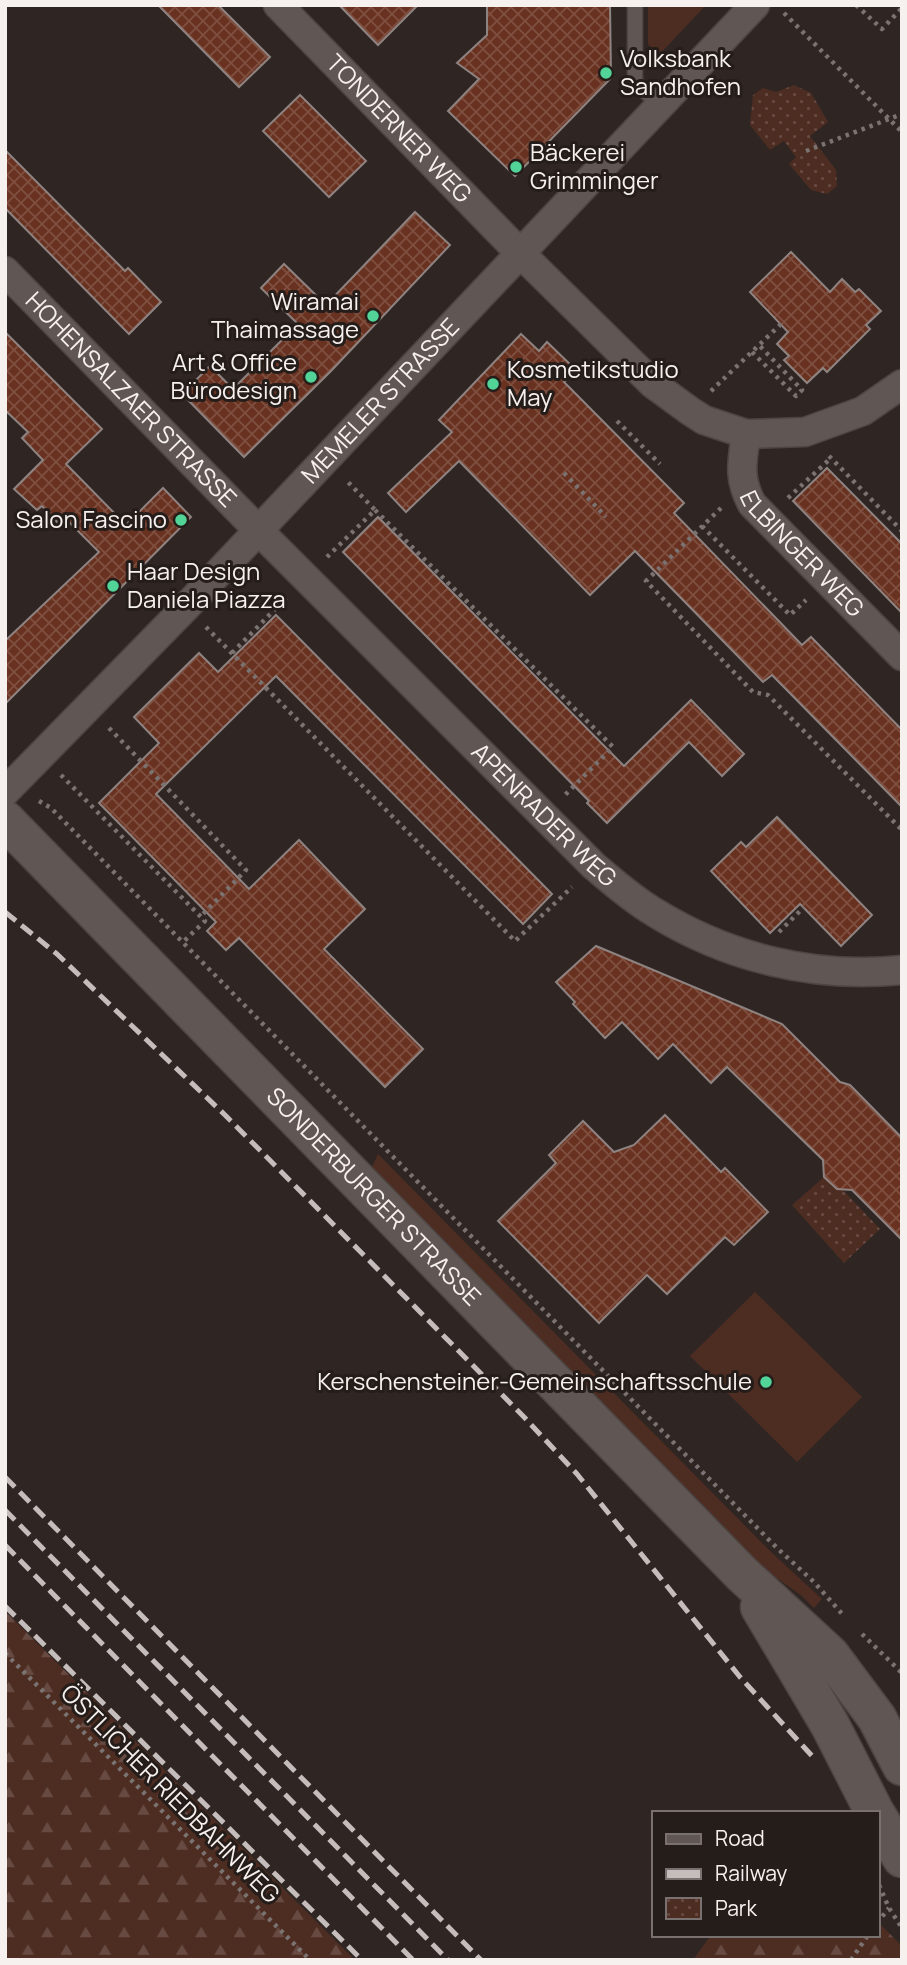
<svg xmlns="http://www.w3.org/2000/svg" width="907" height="1965" viewBox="0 0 907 1965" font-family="Manrope,sans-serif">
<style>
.grass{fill:#4d2c21}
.forest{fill:url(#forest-firs)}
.park{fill:url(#park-dots)}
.building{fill:url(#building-cross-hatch);stroke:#8e8380;stroke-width:2}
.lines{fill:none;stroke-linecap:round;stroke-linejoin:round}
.lane-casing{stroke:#4d4543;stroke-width:17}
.street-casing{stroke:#4d4543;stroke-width:31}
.secondary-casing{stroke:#4d4543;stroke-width:41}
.path{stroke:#7b7371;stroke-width:4.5;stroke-dasharray:3.5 5;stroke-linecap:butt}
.lane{stroke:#605653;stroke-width:14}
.street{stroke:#605653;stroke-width:28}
.secondary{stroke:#605653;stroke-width:38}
.rail{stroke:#c4bdbb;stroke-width:5;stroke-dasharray:14 7;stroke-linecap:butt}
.poi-dot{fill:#52d397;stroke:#251d1a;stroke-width:2.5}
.labels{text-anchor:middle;stroke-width:6;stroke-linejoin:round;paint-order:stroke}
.poi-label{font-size:24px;fill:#f6f0ee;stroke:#251d1a;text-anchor:start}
.street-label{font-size:24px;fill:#f6f0ee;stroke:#251d1a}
</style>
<defs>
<pattern id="forest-firs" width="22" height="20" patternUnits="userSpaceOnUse" patternTransform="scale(1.75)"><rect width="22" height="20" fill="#4d2c21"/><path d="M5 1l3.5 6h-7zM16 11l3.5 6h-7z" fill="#674b42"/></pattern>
<pattern id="park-dots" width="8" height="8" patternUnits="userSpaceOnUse" patternTransform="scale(1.75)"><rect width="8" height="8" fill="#4d2c21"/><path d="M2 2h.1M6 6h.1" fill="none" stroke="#674b42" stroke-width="1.8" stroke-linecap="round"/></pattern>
<pattern id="building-cross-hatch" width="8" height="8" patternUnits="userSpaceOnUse" patternTransform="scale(1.75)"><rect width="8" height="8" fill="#69311f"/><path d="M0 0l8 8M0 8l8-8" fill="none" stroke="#7f4f40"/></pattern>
</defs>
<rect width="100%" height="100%" fill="#2f2624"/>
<g class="grass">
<path d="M648,5H706L659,55L648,44Z"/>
<path d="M378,1154L770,1551L822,1599L814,1608L802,1596L754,1562L371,1169Z"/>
<path d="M755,1292L862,1397L797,1462L690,1356Z"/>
</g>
<g class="forest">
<path d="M5,1611L355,1960H5Z"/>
<path d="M877,1921L902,1946V1960H693L711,1935H877Z"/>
</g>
<g class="park">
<path d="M794,85L811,93L828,122L810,136L836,170L837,186L827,194L811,190L789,164L796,157L784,141L770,150L750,125L753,95L763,88L776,92Z"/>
<path d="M824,1177L837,1189H842L880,1229L844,1263L792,1205Z"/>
</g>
<g class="building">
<path d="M158,5H218L270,57L239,87Z"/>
<path d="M339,5H418L378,45Z"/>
<path d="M487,5H610L611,78L515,176L448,111L479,79L457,63L487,35Z"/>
<path d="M300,95L366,161L329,197L263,131Z"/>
<path d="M5,150L125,271L128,268L161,302L129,334L5,208Z"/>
<path d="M415,212L450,245L331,371L244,457L182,394L210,366L233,389L298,324L261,288L284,264L326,305Z"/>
<path d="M791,252L830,292L842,279L855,292L859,289L881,311L866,325L870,329L827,372L823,368L807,383L784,360L789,356L777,344L788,332L750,292Z"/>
<path d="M5,332L102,429L66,464L126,525L163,488L191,517L5,704V641L99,552L63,516L57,522L42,506L37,510L14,489L43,460L22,438L28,432L5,410Z"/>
<path d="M521,334L539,351L547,342L576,370L564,382L684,503L674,513L802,645L811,637L902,730V807L772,675L763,682L635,551L590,595L459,461L406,512L388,493L452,432L439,420Z"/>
<path d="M827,468L902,544V613L793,501Z"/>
<path d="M378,517L624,766L691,700L744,754L722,776L689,742L607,823L587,803L589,801L343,552Z"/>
<path d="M276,615L552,894L523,924L276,676L156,794L249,889L299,840L365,909L324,949L423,1049L385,1087L239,938L226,950L207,931L216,922L99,803L159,743L134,717L199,653L218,672Z"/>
<path d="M777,817L872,915L841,946L800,904L770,933L711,871L741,842L746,847Z"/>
<path d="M596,946L782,1024L840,1082L850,1085L902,1138V1240L852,1190L837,1189L824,1177L823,1160L727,1067L711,1083L673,1044L658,1059L622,1022L605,1038L573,1004L575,1002L556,982Z"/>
<path d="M665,1115L721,1172L725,1168L768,1212L734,1245L725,1237L667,1294L647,1275L599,1323L498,1221L556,1163L549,1155L583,1121L614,1152L634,1145Z"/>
</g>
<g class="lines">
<g class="lane-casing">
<path id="lane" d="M635,5V82L660,105"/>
</g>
<g class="street-casing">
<g id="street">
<path id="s1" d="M278,5L520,253L653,384L690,411L704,420L746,434L805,432L863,411L902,384"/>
<path id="s2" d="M5,271L258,530L594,866C613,882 632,899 654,912C728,958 815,979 902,970"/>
<path id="s3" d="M746,434C742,463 738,478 752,504L902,656"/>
<path id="s4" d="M5,792L186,607L755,5"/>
</g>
</g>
<g class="secondary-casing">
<g id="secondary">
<path id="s5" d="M5,820L742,1574L830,1655L877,1718L902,1766"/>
<path d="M760,1607L830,1725L875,1813"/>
<path d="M877,1816L902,1858"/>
</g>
</g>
<g class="path">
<path d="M856,5L882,29L902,8"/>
<path d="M784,13L902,132"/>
<path d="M806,151L902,114"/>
<path d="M752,352L796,396L802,390L759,345"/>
<path d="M711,391L781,324"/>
<path d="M617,421L660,464"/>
<path d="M829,456L902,531"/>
<path d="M564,473L606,517"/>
<path d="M788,498L831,458"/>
<path d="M721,508L646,581L753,692L768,695L902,830"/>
<path d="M375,510L613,747L564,796"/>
<path d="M702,526L790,615L806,600"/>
<path d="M327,557L375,510L346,480"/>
<path d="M206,627L515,941L572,887"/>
<path d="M232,653L286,598"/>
<path d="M109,728L246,870L201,916"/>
<path d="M61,775L205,921L183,942"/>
<path d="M39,801L51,808L777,1548L814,1582L844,1616"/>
<path d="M779,932L804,907"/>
<path d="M862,1634L902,1673"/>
<path d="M5,1653L310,1960"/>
<path d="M879,1885L889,1908L902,1928"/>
<path d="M877,1923L889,1908"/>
<path d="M851,1960L868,1935"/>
</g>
<use href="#lane" class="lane"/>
<use href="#street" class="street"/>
<use href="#secondary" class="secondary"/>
<g class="rail">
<path d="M5,912L57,954L225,1115L524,1417L577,1474L740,1677L813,1757"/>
<path d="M5,1477L481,1960"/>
<path d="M5,1510L448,1960"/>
<path d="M5,1545L413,1960"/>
<path d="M5,1606L362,1960"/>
</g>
</g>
<g class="poi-dot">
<circle cx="606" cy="73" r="7"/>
<circle cx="516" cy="167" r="7"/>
<circle cx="373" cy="316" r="7"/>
<circle cx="311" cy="377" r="7"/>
<circle cx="493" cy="384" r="7"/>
<circle cx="181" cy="520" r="7"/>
<circle cx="113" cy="586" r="7"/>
<circle cx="766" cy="1382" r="7"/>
</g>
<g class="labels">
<g class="poi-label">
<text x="620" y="67">Volksbank<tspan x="620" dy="28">Sandhofen</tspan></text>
<text x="530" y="161">Bäckerei<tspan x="530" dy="28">Grimminger</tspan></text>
<text x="359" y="310" text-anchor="end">Wiramai<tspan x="359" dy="28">Thaimassage</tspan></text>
<text x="297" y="371" text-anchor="end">Art &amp; Office<tspan x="297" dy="28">Bürodesign</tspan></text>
<text x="507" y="378">Kosmetikstudio<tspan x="507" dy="28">May</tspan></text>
<text x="167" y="528" text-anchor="end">Salon Fascino</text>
<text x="127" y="580">Haar Design<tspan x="127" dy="28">Daniela Piazza</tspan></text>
<text x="752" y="1390" text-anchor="end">Kerschensteiner-Gemeinschaftsschule</text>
</g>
<g class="street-label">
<text dy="8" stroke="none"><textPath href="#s1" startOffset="173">TONDERNER WEG</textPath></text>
<text dy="8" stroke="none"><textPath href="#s2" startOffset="180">HOHENSALZAER STRASSE</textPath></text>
<text dy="8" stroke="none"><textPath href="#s4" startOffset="542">MEMELER STRASSE</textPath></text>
<text dy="8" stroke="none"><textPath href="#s3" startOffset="142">ELBINGER WEG</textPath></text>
<text dy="8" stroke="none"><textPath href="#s2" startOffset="766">APENRADER WEG</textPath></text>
<text dy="8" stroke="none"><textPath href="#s5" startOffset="527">SONDERBURGER STRASSE</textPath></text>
<text transform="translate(170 1794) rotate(45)" y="8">ÖSTLICHER RIEDBAHNWEG</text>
</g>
</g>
<rect width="907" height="1965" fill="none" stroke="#f6f0ee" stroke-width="14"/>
<rect x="652" y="1811" width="228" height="126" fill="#251d1a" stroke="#79716f" stroke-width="2"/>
<rect x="666" y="1834" width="35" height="10" fill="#605653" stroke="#79716f" stroke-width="2"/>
<text x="715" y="1846" font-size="21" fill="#f6f0ee">Road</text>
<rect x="666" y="1869" width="35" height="10" fill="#c4bdbb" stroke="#79716f" stroke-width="2"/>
<text x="715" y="1881" font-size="21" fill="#f6f0ee">Railway</text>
<rect x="666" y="1898" width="35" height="21" fill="url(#park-dots)" stroke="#79716f" stroke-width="2"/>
<text x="715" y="1916" font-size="21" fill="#f6f0ee">Park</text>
</svg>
